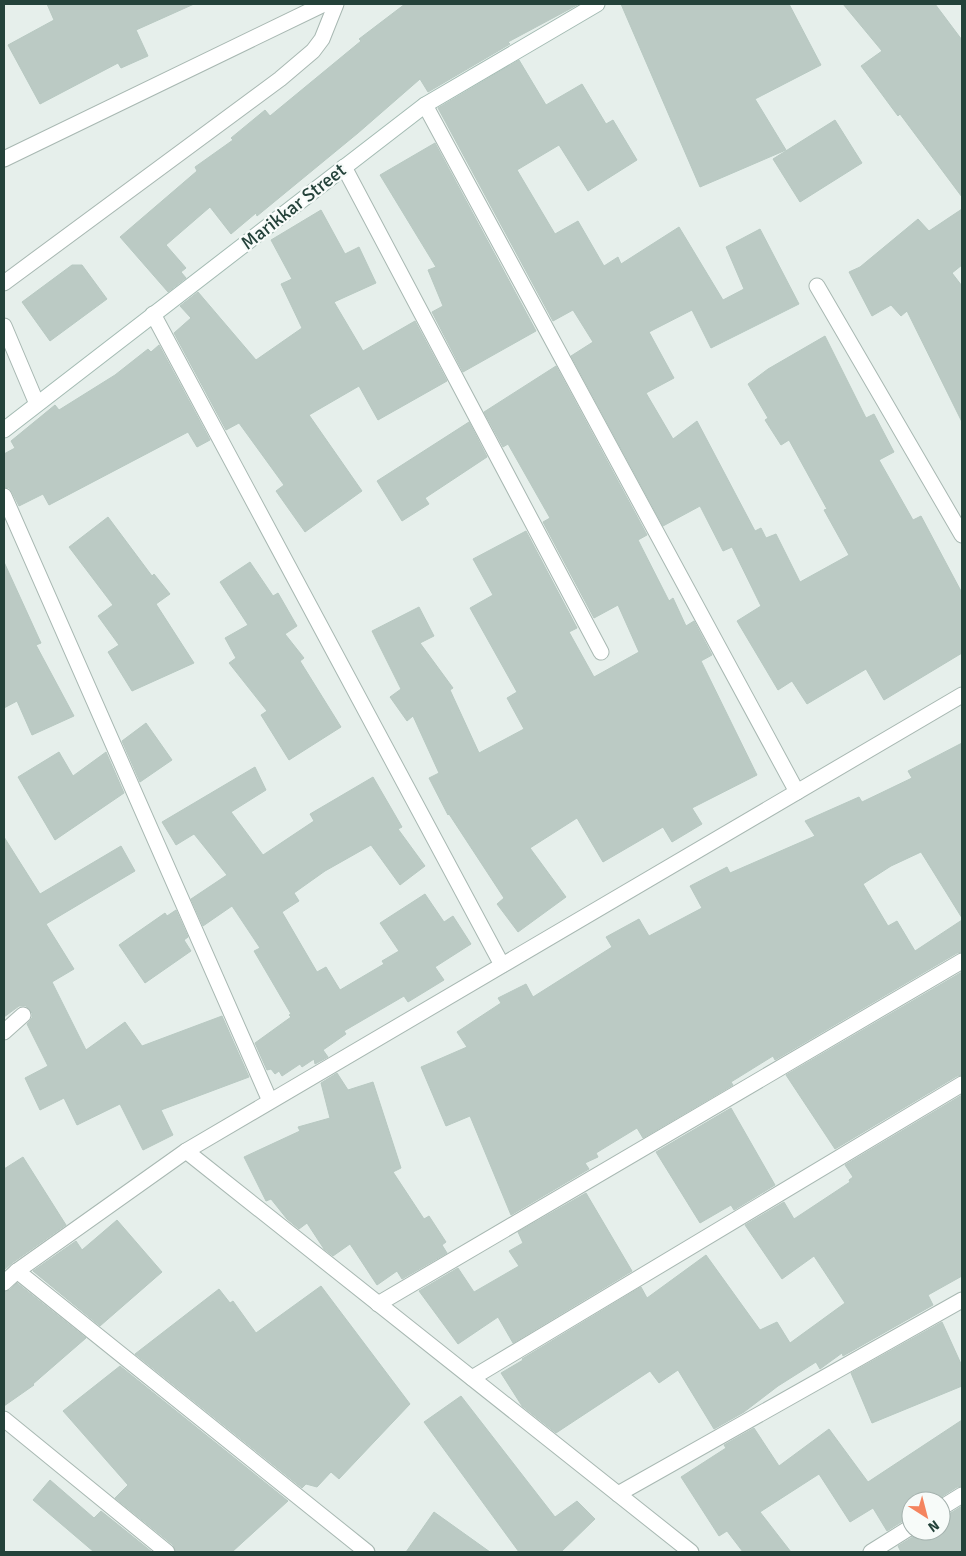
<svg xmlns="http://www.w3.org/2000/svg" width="966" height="1556" viewBox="0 0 966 1556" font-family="Signika,sans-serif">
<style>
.building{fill:#bbcac4;stroke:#b8c9c2}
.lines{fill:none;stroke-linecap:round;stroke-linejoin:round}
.street-casing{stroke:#a8b8b2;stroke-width:17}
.secondary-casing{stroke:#a4bbb3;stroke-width:17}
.street{stroke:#fff;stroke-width:15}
.secondary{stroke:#fff;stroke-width:15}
.labels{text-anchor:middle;stroke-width:4.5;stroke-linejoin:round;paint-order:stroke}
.street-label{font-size:19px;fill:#24423a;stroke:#f7fbf9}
</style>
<rect width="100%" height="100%" fill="#e6efeb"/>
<g class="building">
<path d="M47,4H194L136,30L148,56L121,68L118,63L40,104L8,45L54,20Z"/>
<path d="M405,4H579L508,42L510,44L428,92L420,79L358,133L257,216L256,213L231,234L210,207L166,245L186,268L181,272L186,278L168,292L120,237L197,171L195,167L233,140L231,138L265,110L270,116L361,41L359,39Z"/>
<path d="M621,4H789L821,65L755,99L786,150L700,187Z"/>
<path d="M843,4H935L962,40V197L900,114L898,116L861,66L882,51Z"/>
<path d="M519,60L546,105L582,84L606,124L613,120L637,160L588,191L559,145L517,170L555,234L578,221L604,266L618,257L621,264L679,227L723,300L744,289L726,247L760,229L799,304L711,348L692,310L649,332L674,378L646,393L673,439L697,421L755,531L761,528L766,538L776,534L800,582L849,555L824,510L827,509L789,440L781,445L765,420L768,418L748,384L768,369L825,336L866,418L874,414L894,452L879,460L913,520L921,516L962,593V653L884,700L866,669L807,704L792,681L778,690L737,621L761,606L732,547L723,551L700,506L663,526L571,356L593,342L573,310L553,321L438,108Z"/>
<path d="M835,120L862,163L800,202L773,159Z"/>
<path d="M435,143L536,331L463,372L432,312L443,306L428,270L436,267L380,175Z"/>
<path d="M962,209V265L952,273L962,286V422L907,311L901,316L891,305L872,316L849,272L860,267L918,219L929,231Z"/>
<path d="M321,210L345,254L359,247L376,283L334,302L363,351L415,321L447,381L378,420L359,386L309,415L362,491L305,532L276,491L284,485L239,423L226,430L174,333L191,318L180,306L198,292L256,360L302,328L281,284L292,279L271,240Z"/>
<path d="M72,265H82L107,299L50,341L22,302Z"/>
<path d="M159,345L210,440L197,447L188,432L49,505L43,494L19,506L12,492L9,488L4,487V454L15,448L11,441L55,405L59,410L115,375L148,349L151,352Z"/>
<path d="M556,366L647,535L638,540L669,601L673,598L686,626L694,621L712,655L701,661L757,775L692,808L702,824L672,842L663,827L603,862L577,818L530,848L566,897L518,932L497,904L504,898L449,814L448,815L429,778L439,773L413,716L407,721L390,697L401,689L372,631L419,607L434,636L420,643L453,688L450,690L479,753L524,729L507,698L517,692L470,608L493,595L473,559L526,531L577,628L569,632L594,677L639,652L618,605L594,618L543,522L550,518L508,444L503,447L484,412Z"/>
<path d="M469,422L487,457L425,498L429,504L402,521L377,481Z"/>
<path d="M108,517L152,576L154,574L170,594L156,604L194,663L132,691L108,652L119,645L98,616L113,605L69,547Z"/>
<path d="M4,562L41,643L36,645L74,716L32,735L17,701L4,708Z"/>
<path d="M250,562L273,596L278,593L297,626L285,634L304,658L300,661L341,727L289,760L261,715L267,711L229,663L236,658L225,638L248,625L220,582Z"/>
<path d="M146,723L172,760L140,782L122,741Z"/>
<path d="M962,743V918L921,852L891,866L863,884L888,926L897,921L915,951L962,920V952L957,953L775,1060L773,1056L731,1082L733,1085L643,1138L637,1128L596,1153L598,1157L585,1163L589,1169L511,1215L470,1116L446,1126L421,1067L467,1047L457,1032L501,1003L498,998L526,984L533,997L612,947L606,937L639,919L649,936L702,908L690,886L727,867L730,873L815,836L805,821L859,797L862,802L912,778L908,771Z"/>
<path d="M59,752L73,776L106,752L124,793L55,840L18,777Z"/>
<path d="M255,767L266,790L231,812L263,855L314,821L310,814L373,777L402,827L398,829L425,866L400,885L371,845L325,871L294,893L299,901L282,912L317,972L326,967L340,990L384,964L382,961L399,951L380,923L425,894L444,922L453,916L471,944L435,967L444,980L408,1002L404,996L344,1031L346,1034L323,1050L328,1057L315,1064L314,1059L302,1067L300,1064L282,1076L279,1071L275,1074L271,1069L267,1070L255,1043L291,1017L289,1015L291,1014L254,951L260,948L232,906L203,926L191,899L227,875L194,834L176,845L162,822Z"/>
<path d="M4,837L40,894L121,846L135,871L46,924L74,969L52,982L86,1050L125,1022L142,1046L222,1016L249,1077L161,1110L173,1135L143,1150L120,1104L77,1125L64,1098L40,1110L25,1078L48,1066L27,1024L32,1018V1013L26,1006H19L4,1017Z"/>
<path d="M176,910L188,937L184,940L191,951L145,983L119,945L165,913L167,916Z"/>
<path d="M962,972V1075L957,1076L835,1149L786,1075Z"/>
<path d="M337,1073L348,1090L373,1082L401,1168L393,1172L424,1219L429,1216L446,1242L442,1245L447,1253L402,1279L397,1271L377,1285L350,1244L333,1256L324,1249L307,1223L299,1229L287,1219L271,1199L266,1201L244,1157L300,1131L298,1127L330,1118L321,1083Z"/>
<path d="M962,1095V1276L928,1295L933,1305L843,1356L842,1353L820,1369L816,1362L778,1386L744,1412L714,1429L678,1370L659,1383L650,1371L556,1433L522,1406L501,1373L523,1360L522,1359L641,1287L647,1298L706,1255L760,1330L777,1322L790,1343L845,1303L814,1256L782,1279L745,1225L784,1202L794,1219L850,1182L849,1180L853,1177L845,1165Z"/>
<path d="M731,1108L775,1185L734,1210L731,1205L700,1223L656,1152Z"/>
<path d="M23,1157L66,1225L12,1263L4,1270V1169Z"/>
<path d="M586,1193L632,1271L513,1343L498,1317L458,1344L419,1291L458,1268L474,1292L519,1266L509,1251L523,1243L518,1232Z"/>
<path d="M117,1220L162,1272L100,1326L33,1271L76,1241L82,1250Z"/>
<path d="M17,1283L86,1338L33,1384L34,1385L4,1406V1292L10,1290Z"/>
<path d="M321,1286L410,1404L339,1479L331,1472L317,1487L306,1484L302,1488L135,1354L219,1289L230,1303L233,1301L256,1333Z"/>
<path d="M942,1322L962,1366V1386L872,1423L851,1373Z"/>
<path d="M120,1366L288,1501L232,1552H176L173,1545L115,1498L128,1485L63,1411Z"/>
<path d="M461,1396L555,1517L577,1501L595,1519L561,1552H519L424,1422Z"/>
<path d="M962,1420V1486L957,1487L935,1501H911V1518L906,1519L887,1531L873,1508L850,1522L819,1474L760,1512L791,1552H743L727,1531L719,1536L681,1477L726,1448L724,1445L754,1428L779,1466L829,1429L868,1482Z"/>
<path d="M50,1480L94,1518L101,1511L152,1552H94L33,1500Z"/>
<path d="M962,1506V1552H901L898,1546L916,1535L919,1531H941V1517L946,1516Z"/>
<path d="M434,1512L490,1552H406Z"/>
</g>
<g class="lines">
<g class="street-casing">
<g id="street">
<path d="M425,105L797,792"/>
<path d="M4,159L324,4"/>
<path d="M344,167L601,652"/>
<path d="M4,283L280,79L313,51L322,39L336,4"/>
<path d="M817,286L962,535"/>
<path d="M153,314L502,965"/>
<path d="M4,326L37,404"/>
<path d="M4,496L270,1101"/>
<path d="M4,1032L23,1015"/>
<path d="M186,1151L691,1552"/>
<path d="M17,1271L367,1552"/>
<path d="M4,1283L17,1271L186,1151L962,695"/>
<path d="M378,1304L962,961"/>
<path d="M472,1378L962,1084"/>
<path d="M4,1419L167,1552"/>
<path d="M618,1494L962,1300"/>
<path d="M941,1508L962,1495"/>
<path d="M871,1552L911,1527"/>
</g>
</g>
<g class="secondary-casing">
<path id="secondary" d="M4,430L425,105L597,4"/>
</g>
<use href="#street" class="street"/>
<use href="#secondary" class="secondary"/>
</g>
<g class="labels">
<g class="street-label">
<text transform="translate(293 206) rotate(-38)" y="7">Marikkar Street</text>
</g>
</g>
<rect width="966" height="1556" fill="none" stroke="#24423a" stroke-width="10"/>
<g transform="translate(926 1516) rotate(144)"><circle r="24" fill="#f7fbf9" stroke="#a3b1ad"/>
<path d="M0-4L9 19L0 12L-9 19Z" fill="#f4845f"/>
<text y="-8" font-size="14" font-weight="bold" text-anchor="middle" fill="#24423a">N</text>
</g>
</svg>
